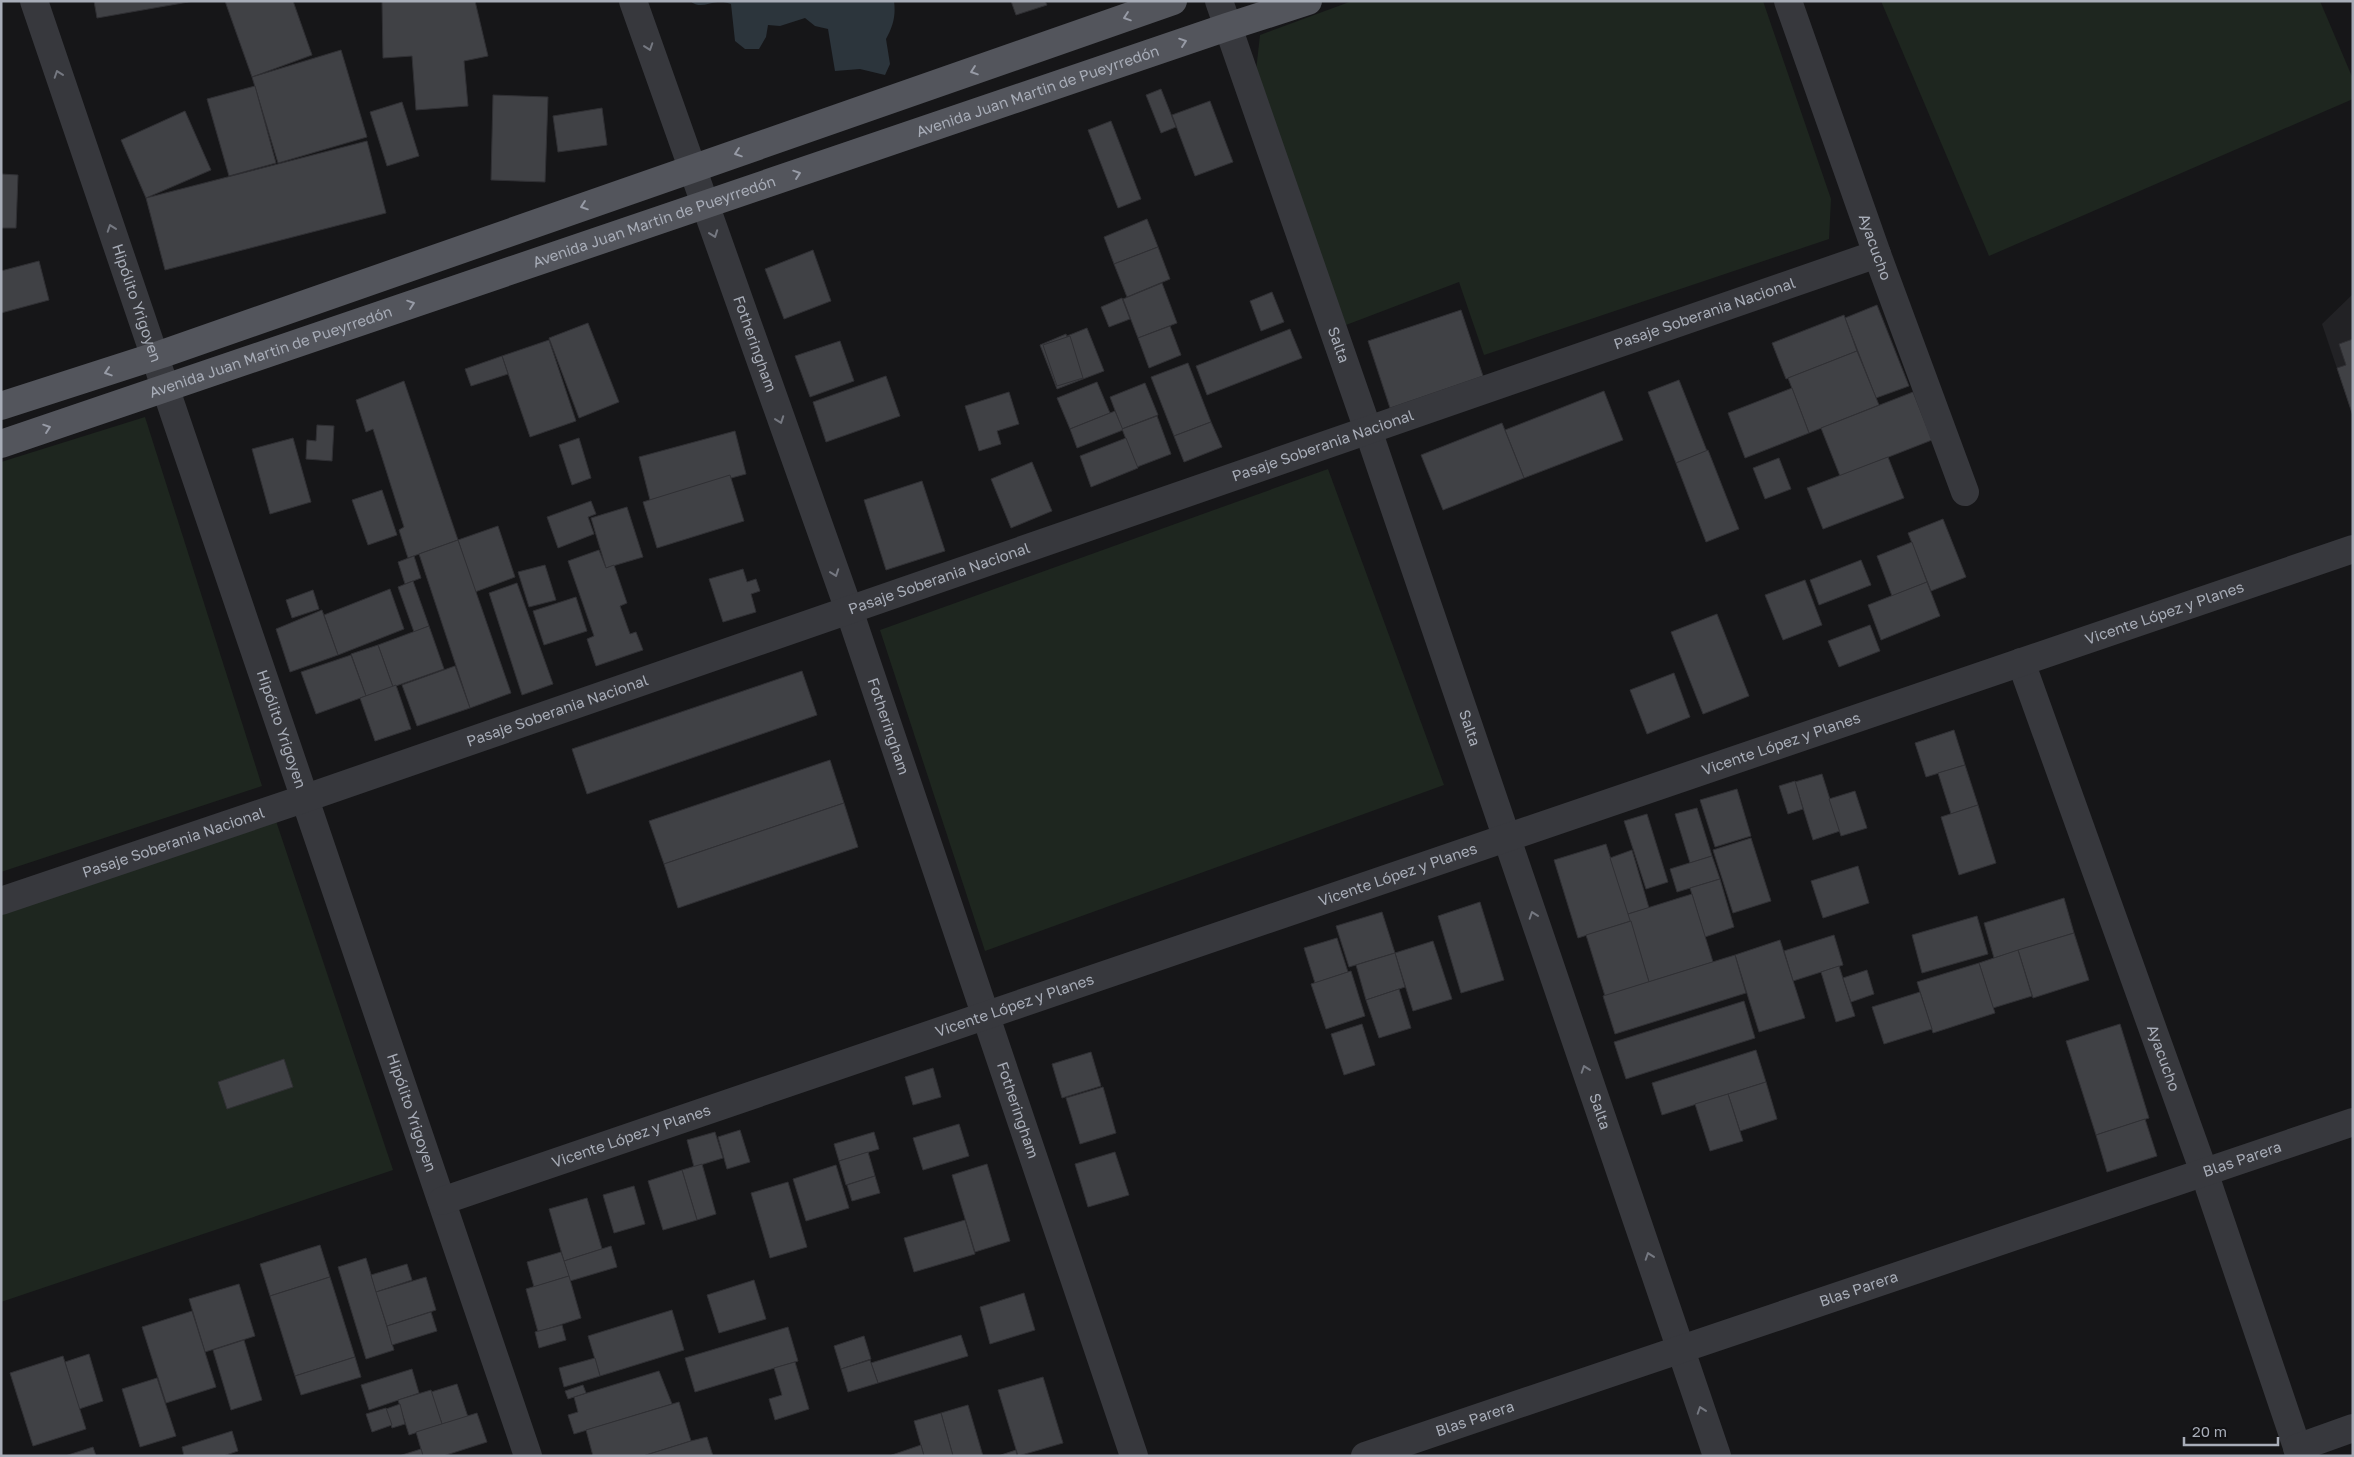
<svg xmlns="http://www.w3.org/2000/svg" width="2354" height="1457" viewBox="0 0 2354 1457" font-family="'Golos Text',sans-serif">
<style>
.built{fill:#222225}
.green{fill:#1e261f}
.water{fill:#2c353c}
.building{fill:#404145;stroke:#303034}
.lines{fill:none;stroke-linecap:round;stroke-linejoin:round}
.minor{stroke:#37383d;stroke-width:28}
.major{stroke:#53555c;stroke-width:28}
.oneway{stroke:#979ba6}
.oneway2{stroke:#757881}
.labels{text-anchor:middle;stroke-width:4.5;stroke-linejoin:round;paint-order:stroke}
.street-label{font-size:15px;fill:#a8adb8;stroke:#111113}
</style>
<rect width="100%" height="100%" fill="#161618"/>
<path class="built" d="M2353,294V416L2322,324Z"/>
<g class="green">
<path d="M1352,1H1763L1831,199L1829,239L1484,355L1459,282L1346,325L1255,80L1260,35Z"/>
<path d="M1881,1H2320L2353,79V99L1989,256Z"/>
<path d="M145,417L262,786L1,872V462Z"/>
<path d="M1328,469L1444,785L985,951L880,630Z"/>
<path d="M275,818L393,1170L1,1302V912Z"/>
</g>
<path class="water" d="M690,1H894C896,16 893,26 886,39L890,64L885,75L860,69L835,71L828,29L815,26L805,18L780,26L768,25L766,37L759,49H745L735,41L731,4C727,3 722,1 718,2C707,3 700,9 690,1Z"/>
<g class="building">
<path d="M94,1H194L97,18Z"/>
<path d="M225,1H293L312,55L252,77Z"/>
<path d="M382,1H475L488,56L464,61L468,106L416,110L412,56L383,58Z"/>
<path d="M1011,1H1045L1047,5L1016,15Z"/>
<path d="M341,50L367,137L278,163L252,77Z"/>
<path d="M255,86L276,163L229,176L207,99Z"/>
<path d="M1161,89L1176,127L1161,133L1146,95Z"/>
<path d="M493,95L548,97L545,182L491,180Z"/>
<path d="M1210,101L1233,162L1195,176L1172,115Z"/>
<path d="M402,102L419,156L387,166L370,112Z"/>
<path d="M602,108L607,145L558,152L553,116Z"/>
<path d="M185,111L211,170L146,198L121,140Z"/>
<path d="M1111,121L1141,199L1118,208L1088,130Z"/>
<path d="M367,141L386,213L165,270L146,198Z"/>
<path d="M1,174L18,175L16,228H1Z"/>
<path d="M1147,219L1158,247L1114,264L1104,237Z"/>
<path d="M1158,247L1170,279L1127,297L1114,264Z"/>
<path d="M813,250L831,301L784,319L765,269Z"/>
<path d="M39,261L49,300L1,313V271Z"/>
<path d="M1162,283L1177,323L1138,338L1123,299Z"/>
<path d="M1272,292L1284,322L1261,331L1250,301Z"/>
<path d="M1122,298L1130,319L1109,327L1101,307Z"/>
<path d="M1877,305L1909,386L1876,398L1845,318Z"/>
<path d="M1461,310L1483,376L1390,408L1368,341Z"/>
<path d="M1844,315L1857,351L1786,379L1772,343Z"/>
<path d="M588,323L619,402L579,418L549,338Z"/>
<path d="M1170,326L1181,355L1149,368L1138,338Z"/>
<path d="M1087,328L1104,371L1083,379L1067,336Z"/>
<path d="M1290,329L1302,358L1207,395L1196,366Z"/>
<path d="M1066,334L1083,379L1057,389L1040,345Z"/>
<path d="M1070,336L1083,378L1057,386L1043,345Z"/>
<path d="M2353,339V416L2337,368L2346,365L2339,344Z"/>
<path d="M549,340L576,421L530,437L502,356Z"/>
<path d="M840,341L854,381L810,397L795,356Z"/>
<path d="M1857,351L1879,405L1809,433L1788,378Z"/>
<path d="M502,356L508,374L471,386L465,369Z"/>
<path d="M1188,363L1211,422L1174,436L1151,377Z"/>
<path d="M886,376L900,416L826,442L813,402Z"/>
<path d="M1679,380L1707,451L1676,463L1648,392Z"/>
<path d="M404,381L458,540L408,558L399,530L404,527L373,429L366,432L356,400Z"/>
<path d="M1097,382L1110,413L1070,429L1057,398Z"/>
<path d="M1145,383L1158,415L1122,429L1110,397Z"/>
<path d="M1792,388L1809,433L1745,458L1728,413Z"/>
<path d="M1604,391L1623,440L1524,478L1505,430Z"/>
<path d="M1009,392L1019,424L997,431L1001,444L979,451L965,406Z"/>
<path d="M1913,392L1932,440L1840,476L1821,428Z"/>
<path d="M1115,411L1123,430L1077,448L1070,429Z"/>
<path d="M1157,416L1171,454L1137,467L1122,429Z"/>
<path d="M1211,422L1222,447L1184,462L1174,436Z"/>
<path d="M1502,423L1524,478L1443,510L1421,455Z"/>
<path d="M317,425L334,426L332,461L306,459L307,440L316,441Z"/>
<path d="M735,431L746,474L650,500L639,457Z"/>
<path d="M293,438L311,502L270,514L252,449Z"/>
<path d="M579,438L591,478L572,485L559,445Z"/>
<path d="M1126,438L1138,468L1091,487L1080,456Z"/>
<path d="M1708,450L1739,529L1706,542L1676,463Z"/>
<path d="M1888,457L1904,498L1823,529L1807,488Z"/>
<path d="M1779,458L1791,489L1765,499L1753,468Z"/>
<path d="M1032,462L1052,511L1011,528L991,479Z"/>
<path d="M730,475L744,521L657,548L643,502Z"/>
<path d="M922,481L945,551L886,570L864,500Z"/>
<path d="M382,490L397,535L368,545L352,500Z"/>
<path d="M591,501L596,514L588,517L594,534L558,548L547,517Z"/>
<path d="M627,507L643,557L606,568L591,518Z"/>
<path d="M1943,519L1966,577L1931,591L1908,533Z"/>
<path d="M498,526L515,577L475,592L458,540Z"/>
<path d="M458,540L511,693L470,708L419,554Z"/>
<path d="M1912,542L1927,582L1892,596L1877,556Z"/>
<path d="M599,550L606,568L614,565L627,603L620,606L630,634L636,632L643,650L596,666L587,639L594,636L568,561Z"/>
<path d="M414,556L421,578L405,584L398,562Z"/>
<path d="M1861,560L1871,585L1819,605L1810,580Z"/>
<path d="M545,565L556,600L529,607L518,572Z"/>
<path d="M743,569L747,582L756,579L760,591L751,594L756,612L723,622L709,579Z"/>
<path d="M1805,580L1822,625L1783,640L1765,595Z"/>
<path d="M413,581L429,626L414,632L398,587Z"/>
<path d="M1927,582L1940,616L1881,640L1868,605Z"/>
<path d="M517,583L553,684L522,695L489,593Z"/>
<path d="M390,589L404,629L338,655L324,615Z"/>
<path d="M313,590L319,609L292,618L286,600Z"/>
<path d="M576,597L587,631L544,645L533,611Z"/>
<path d="M322,610L338,655L290,672L276,629Z"/>
<path d="M1717,614L1749,696L1703,714L1671,632Z"/>
<path d="M1870,625L1880,651L1839,667L1828,641Z"/>
<path d="M429,626L444,669L393,687L378,645Z"/>
<path d="M378,645L393,687L366,696L351,654Z"/>
<path d="M351,655L366,696L316,714L301,672Z"/>
<path d="M455,666L470,708L417,726L402,685Z"/>
<path d="M802,671L817,715L587,794L572,749Z"/>
<path d="M1674,673L1690,717L1647,734L1630,690Z"/>
<path d="M396,685L411,729L375,741L360,698Z"/>
<path d="M1954,730L1965,765L1926,777L1915,743Z"/>
<path d="M830,760L844,803L664,864L649,821Z"/>
<path d="M1965,765L1978,805L1951,814L1938,773Z"/>
<path d="M1822,774L1840,831L1813,840L1795,782Z"/>
<path d="M1795,781L1803,809L1788,814L1779,786Z"/>
<path d="M1737,789L1751,836L1715,847L1700,800Z"/>
<path d="M1855,791L1867,828L1841,836L1829,799Z"/>
<path d="M844,803L858,847L678,908L664,864Z"/>
<path d="M1978,805L1996,863L1959,875L1941,817Z"/>
<path d="M1697,808L1712,856L1690,863L1675,814Z"/>
<path d="M1647,814L1668,882L1646,889L1624,821Z"/>
<path d="M1751,838L1771,901L1733,913L1713,850Z"/>
<path d="M1606,844L1631,921L1578,938L1554,860Z"/>
<path d="M1632,850L1649,908L1628,914L1610,858Z"/>
<path d="M1712,856L1720,879L1677,892L1670,869Z"/>
<path d="M1858,866L1869,903L1823,918L1811,881Z"/>
<path d="M1720,879L1734,927L1705,937L1690,888Z"/>
<path d="M1692,894L1713,962L1649,982L1628,914Z"/>
<path d="M2064,898L2074,933L1994,958L1984,923Z"/>
<path d="M1480,902L1504,980L1461,993L1438,916Z"/>
<path d="M1382,912L1395,953L1349,967L1336,926Z"/>
<path d="M1977,916L1988,954L1922,973L1912,935Z"/>
<path d="M1631,921L1649,982L1605,996L1586,935Z"/>
<path d="M2074,933L2089,980L2033,998L2018,950Z"/>
<path d="M1834,935L1843,965L1793,981L1784,951Z"/>
<path d="M1337,938L1348,972L1315,983L1304,948Z"/>
<path d="M1780,940L1805,1018L1759,1032L1735,955Z"/>
<path d="M1433,941L1452,999L1413,1011L1395,953Z"/>
<path d="M2018,950L2032,996L1993,1008L1979,963Z"/>
<path d="M1395,953L1405,987L1366,1000L1356,965Z"/>
<path d="M1735,955L1746,993L1615,1034L1603,996Z"/>
<path d="M1979,963L1995,1013L1933,1033L1917,982Z"/>
<path d="M1839,966L1855,1016L1836,1022L1821,972Z"/>
<path d="M1867,970L1874,994L1851,1002L1843,978Z"/>
<path d="M1351,971L1365,1016L1326,1029L1311,984Z"/>
<path d="M1399,989L1411,1028L1379,1038L1366,1000Z"/>
<path d="M1920,992L1932,1029L1884,1044L1872,1007Z"/>
<path d="M1744,1001L1755,1038L1626,1079L1614,1042Z"/>
<path d="M1362,1024L1375,1065L1344,1075L1331,1034Z"/>
<path d="M2120,1024L2149,1118L2096,1135L2066,1041Z"/>
<path d="M1756,1050L1766,1082L1662,1115L1652,1083Z"/>
<path d="M1091,1052L1101,1086L1062,1098L1052,1064Z"/>
<path d="M284,1059L293,1087L227,1109L218,1082Z"/>
<path d="M933,1068L941,1097L913,1105L905,1077Z"/>
<path d="M1766,1082L1777,1119L1740,1131L1728,1094Z"/>
<path d="M1103,1087L1116,1133L1080,1144L1066,1098Z"/>
<path d="M1728,1094L1743,1141L1710,1151L1695,1104Z"/>
<path d="M2145,1119L2157,1156L2107,1172L2096,1135Z"/>
<path d="M959,1124L969,1156L923,1170L913,1138Z"/>
<path d="M740,1130L750,1162L727,1169L718,1137Z"/>
<path d="M715,1132L723,1158L694,1167L687,1140Z"/>
<path d="M874,1132L879,1149L839,1161L834,1144Z"/>
<path d="M868,1152L875,1176L846,1185L839,1161Z"/>
<path d="M1115,1152L1129,1195L1088,1207L1075,1164Z"/>
<path d="M702,1164L716,1214L697,1220L682,1170Z"/>
<path d="M987,1164L1010,1241L975,1252L952,1175Z"/>
<path d="M836,1165L849,1208L806,1221L793,1179Z"/>
<path d="M682,1170L697,1220L663,1230L648,1181Z"/>
<path d="M875,1176L880,1193L852,1201L847,1185Z"/>
<path d="M788,1182L807,1247L770,1258L751,1193Z"/>
<path d="M634,1186L645,1224L614,1233L603,1195Z"/>
<path d="M587,1198L602,1249L564,1261L549,1209Z"/>
<path d="M965,1220L975,1254L914,1272L904,1238Z"/>
<path d="M320,1245L330,1277L270,1296L260,1264Z"/>
<path d="M611,1246L617,1267L570,1281L564,1261Z"/>
<path d="M561,1252L569,1276L534,1287L527,1262Z"/>
<path d="M366,1258L394,1350L366,1359L338,1267Z"/>
<path d="M407,1264L412,1280L376,1292L371,1275Z"/>
<path d="M569,1276L581,1318L538,1332L526,1289Z"/>
<path d="M330,1277L355,1357L295,1376L270,1296Z"/>
<path d="M426,1277L436,1310L387,1326L376,1292Z"/>
<path d="M754,1280L766,1319L719,1333L707,1295Z"/>
<path d="M239,1284L255,1336L205,1352L189,1299Z"/>
<path d="M1024,1293L1035,1330L990,1344L980,1307Z"/>
<path d="M672,1310L684,1350L600,1376L588,1336Z"/>
<path d="M192,1311L216,1387L166,1403L142,1327Z"/>
<path d="M431,1312L437,1331L392,1345L387,1326Z"/>
<path d="M562,1325L566,1340L539,1348L535,1332Z"/>
<path d="M788,1327L798,1361L695,1392L685,1358Z"/>
<path d="M961,1335L968,1356L878,1383L871,1363Z"/>
<path d="M864,1336L871,1359L841,1369L834,1346Z"/>
<path d="M244,1340L262,1400L231,1410L213,1350Z"/>
<path d="M89,1354L103,1401L79,1409L65,1362Z"/>
<path d="M63,1356L86,1429L33,1446L10,1373Z"/>
<path d="M355,1357L361,1377L301,1395L295,1376Z"/>
<path d="M595,1358L600,1376L564,1387L559,1368Z"/>
<path d="M870,1360L878,1383L848,1392L841,1369Z"/>
<path d="M795,1362L809,1409L775,1420L769,1399L782,1395L774,1368Z"/>
<path d="M412,1369L419,1393L369,1410L361,1385Z"/>
<path d="M659,1371L672,1404L574,1434L568,1415L578,1412L574,1397Z"/>
<path d="M1043,1377L1063,1443L1018,1456L998,1390Z"/>
<path d="M157,1378L176,1436L140,1447L122,1389Z"/>
<path d="M457,1384L468,1417L442,1424L431,1392Z"/>
<path d="M583,1385L586,1393L568,1399L565,1391Z"/>
<path d="M431,1390L442,1424L409,1435L398,1400Z"/>
<path d="M679,1402L691,1441L643,1456H593L586,1430Z"/>
<path d="M400,1404L405,1424L392,1428L386,1409Z"/>
<path d="M968,1405L983,1456H953L941,1413Z"/>
<path d="M386,1408L392,1425L372,1432L366,1414Z"/>
<path d="M477,1413L487,1442L443,1456H423L416,1432Z"/>
<path d="M941,1413L953,1456H924L914,1421Z"/>
<path d="M232,1431L238,1451L223,1456H184L182,1447Z"/>
<path d="M707,1437L713,1456H643L691,1441Z"/>
<path d="M921,1445L924,1456H889Z"/>
<path d="M93,1447L96,1456H65Z"/>
<path d="M421,1449L423,1456H399Z"/>
<path d="M1016,1450L1017,1456H998Z"/>
</g>
<g class="lines">
<g class="minor">
<path id="s1" d="M34,1L528,1456"/>
<path id="s2" d="M633,1L849,610L1134,1456"/>
<path id="s3" d="M1219,1L1368,430L1717,1456"/>
<path id="s4" d="M1788,1L1877,254L1965,492"/>
<path id="s5" d="M2021,662L2204,1172L2300,1456"/>
<path id="s6" d="M1,901L306,798L1877,254"/>
<path id="s7" d="M442,1201L2353,549"/>
<path d="M2297,1448L2353,1428"/>
<path id="s8" d="M1365,1456L2353,1122"/>
</g>
<g class="major">
<path d="M1,406L162,354L1173,1"/>
<path id="s9" d="M1,444L1227,27L1308,1"/>
</g>
</g>
<defs><path id="oneway-chevron" d="M-2-3.5L2.5 0L-2 3.5" fill="none" stroke-width="1.6" stroke-linecap="round" stroke-linejoin="round" transform="scale(1.25)"/></defs>
<g class="oneway">
<use href="#oneway-chevron" transform="translate(1127 17) rotate(161)"/>
<use href="#oneway-chevron" transform="translate(1183 42) rotate(-19)"/>
<use href="#oneway-chevron" transform="translate(974 71) rotate(161)"/>
<use href="#oneway-chevron" transform="translate(738 153) rotate(161)"/>
<use href="#oneway-chevron" transform="translate(797 174) rotate(-19)"/>
<use href="#oneway-chevron" transform="translate(584 206) rotate(161)"/>
<use href="#oneway-chevron" transform="translate(411 304) rotate(-19)"/>
<use href="#oneway-chevron" transform="translate(108 372) rotate(162)"/>
<use href="#oneway-chevron" transform="translate(47 428) rotate(-19)"/>
</g>
<g class="oneway2">
<use href="#oneway-chevron" transform="translate(649 47) rotate(71)"/>
<use href="#oneway-chevron" transform="translate(58 74) rotate(-109)"/>
<use href="#oneway-chevron" transform="translate(111 228) rotate(-109)"/>
<use href="#oneway-chevron" transform="translate(714 234) rotate(70)"/>
<use href="#oneway-chevron" transform="translate(780 420) rotate(70)"/>
<use href="#oneway-chevron" transform="translate(835 573) rotate(70)"/>
<use href="#oneway-chevron" transform="translate(1533 915) rotate(-109)"/>
<use href="#oneway-chevron" transform="translate(1585 1069) rotate(-109)"/>
<use href="#oneway-chevron" transform="translate(1649 1256) rotate(-109)"/>
<use href="#oneway-chevron" transform="translate(1701 1410) rotate(-109)"/>
</g>
<g class="labels">
<g class="street-label">
<text dy="5" stroke="none"><textPath href="#s9" startOffset="1095">Avenida Juan Martin de Pueyrredón</textPath></text>
<text dy="5" stroke="none"><textPath href="#s9" startOffset="690">Avenida Juan Martin de Pueyrredón</textPath></text>
<text dy="5" stroke="none"><textPath href="#s4" startOffset="261">Ayacucho</textPath></text>
<text dy="5" stroke="none"><textPath href="#s1" startOffset="319">Hipólito Yrigoyen</textPath></text>
<text dy="5" stroke="none"><textPath href="#s6" startOffset="1802">Pasaje Soberania Nacional</textPath></text>
<text dy="5" stroke="none"><textPath href="#s2" startOffset="364">Fotheringham</textPath></text>
<text dy="5" stroke="none"><textPath href="#s3" startOffset="364">Salta</textPath></text>
<text dy="5" stroke="none"><textPath href="#s9" startOffset="285">Avenida Juan Martin de Pueyrredón</textPath></text>
<text dy="5" stroke="none"><textPath href="#s6" startOffset="1398">Pasaje Soberania Nacional</textPath></text>
<text dy="5" stroke="none"><textPath href="#s6" startOffset="992">Pasaje Soberania Nacional</textPath></text>
<text dy="5" stroke="none"><textPath href="#s7" startOffset="1820">Vicente López y Planes</textPath></text>
<text dy="5" stroke="none"><textPath href="#s6" startOffset="588">Pasaje Soberania Nacional</textPath></text>
<text dy="5" stroke="none"><textPath href="#s2" startOffset="769">Fotheringham</textPath></text>
<text dy="5" stroke="none"><textPath href="#s1" startOffset="769">Hipólito Yrigoyen</textPath></text>
<text dy="5" stroke="none"><textPath href="#s3" startOffset="769">Salta</textPath></text>
<text dy="5" stroke="none"><textPath href="#s7" startOffset="1415">Vicente López y Planes</textPath></text>
<text dy="5" stroke="none"><textPath href="#s6" startOffset="182">Pasaje Soberania Nacional</textPath></text>
<text dy="5" stroke="none"><textPath href="#s7" startOffset="1010">Vicente López y Planes</textPath></text>
<text dy="5" stroke="none"><textPath href="#s7" startOffset="605">Vicente López y Planes</textPath></text>
<text dy="5" stroke="none"><textPath href="#s5" startOffset="421">Ayacucho</textPath></text>
<text dy="5" stroke="none"><textPath href="#s2" startOffset="1174">Fotheringham</textPath></text>
<text dy="5" stroke="none"><textPath href="#s3" startOffset="1174">Salta</textPath></text>
<text dy="5" stroke="none"><textPath href="#s1" startOffset="1174">Hipólito Yrigoyen</textPath></text>
<text dy="5" stroke="none"><textPath href="#s7" startOffset="200">Vicente López y Planes</textPath></text>
<text dy="5" stroke="none"><textPath href="#s8" startOffset="926">Blas Parera</textPath></text>
<text dy="5" stroke="none"><textPath href="#s8" startOffset="521">Blas Parera</textPath></text>
<text dy="5" stroke="none"><textPath href="#s8" startOffset="116">Blas Parera</textPath></text>
</g>
</g>
<rect width="2354" height="1457" fill="none" stroke="#a8adb8" stroke-width="5"/>
<path d="M2184 1437v8h94v-8" fill="none" stroke="#a8adb8" stroke-width="2.5"/>
<text x="2192" y="1437" font-size="15" fill="#a8adb8" stroke="#111113" stroke-width="4" paint-order="stroke">20 m</text>
</svg>
